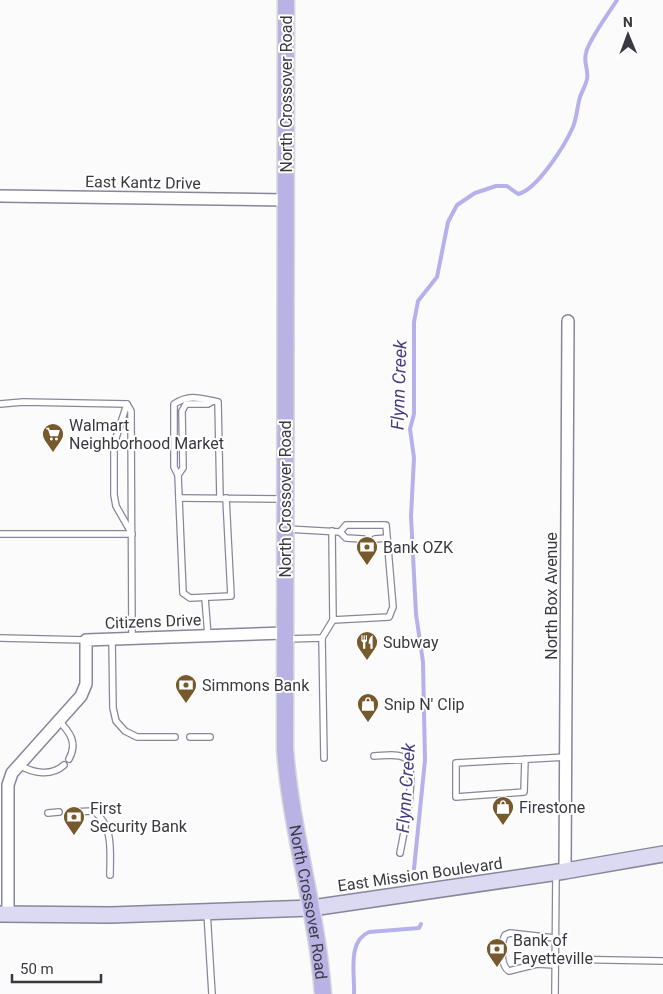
<svg xmlns="http://www.w3.org/2000/svg" width="663" height="994" viewBox="0 0 663 994" font-family="Roboto,sans-serif">
<style>
.lines{fill:none;stroke-linecap:round;stroke-linejoin:round}
.stream{stroke:#b6b1ec;stroke-width:4}
.lane-casing{stroke:#88869a;stroke-width:8}
.street-casing{stroke:#88869a;stroke-width:14}
.secondary-casing{stroke:#88869a;stroke-width:18}
.primary-casing{stroke:#d8d7d9;stroke-width:19}
.lane{stroke:#fff;stroke-width:5.5}
.street{stroke:#fff;stroke-width:11}
.secondary{stroke:#dcd9f2;stroke-width:15}
.primary{stroke:#b9b2e5;stroke-width:16}
.labels{text-anchor:middle;stroke-width:4;stroke-linejoin:round;paint-order:stroke}
.street-label{font-size:16px;fill:#3a3942;stroke:#fff}
.poi-label{font-size:16px;fill:#3a3942;stroke:#fff;text-anchor:start}
.water-label{font-size:18px;font-style:italic;fill:#473a80;stroke:#fff}
</style>
<rect width="100%" height="100%" fill="#fbfbfb"/>
<g class="lines">
<g class="stream">
<path d="M414,869L425,760L423,662L416,614L411,516L414,458L410,429L414,414V322L418,301L437,277L448,222L457,205L475,193L496,186H507L518,194C537,190 565,145 573,127C577,117 577,107 580,97C582,91 586,85 587,79C589,70 583,63 586,53C588,41 609,13 617,0"/>
<path d="M354,994C355,974 347,941 369,932L419,928L421,924"/>
</g>
<g class="lane-casing">
<g id="lane">
<path d="M0,404L23,402L127,404L131,411L132,638"/>
<path d="M178,475L183,468L182,411L186,404H208L213,401"/>
<path d="M179,498L284,499"/>
<path d="M220,498L218,402C202,399 191,393 174,404V467L178,475L183,593L190,598L231,596L226,498"/>
<path d="M287,529L340,532L346,538L363,539"/>
<path d="M332,531L333,620"/>
<path d="M0,534H132L116,506L114,495V444L127,404"/>
<path d="M375,539L387,538"/>
<path d="M205,598L208,636"/>
<path d="M0,638L86,640"/>
<path d="M322,638L333,620L389,617L393,607L386,525H346L340,532"/>
<path d="M112,639L113,708L116,721L125,731L137,737H175"/>
<path d="M286,639L322,638L324,758"/>
<path d="M58,720C70,732 78,743 69,759"/>
<path d="M190,737H210"/>
<path d="M374,756C383,756 397,753 405,758C419,769 403,836 400,853"/>
<path d="M525,759L524,792L456,797V763L566,757"/>
<path d="M19,765C33,773 51,777 64,765"/>
<path d="M70,812L94,811C114,827 110,852 110,875"/>
<path d="M48,813L59,812"/>
<path d="M207,912L212,994"/>
<path d="M555,959L663,961"/>
<path d="M555,965L537,964L509,971C500,966 501,943 505,935L510,933L555,938"/>
<path d="M555,994L556,872"/>
</g>
</g>
<g class="street-casing">
<g id="street">
<path d="M0,196L285,200"/>
<path d="M565,871L568,321"/>
<path d="M8,914V785L12,773L81,696L86,684V640L284,633"/>
</g>
</g>
<g class="secondary-casing">
<path id="secondary" d="M0,914L111,915L312,908L565,871L663,854"/>
</g>
<g class="primary-casing">
<g id="primary">
<path id="s1" d="M286,0L285,749C291,832 317,911 323,994"/>
</g>
</g>
<use href="#lane" class="lane"/>
<use href="#street" class="street"/>
<use href="#secondary" class="secondary"/>
<use href="#primary" class="primary"/>
</g>
<defs>
<g id="supermarket-pin" transform="scale(1.125)"><path d="M0 17L-7.5 6A9.5 9.5 0 1 1 7.5 6Z" fill="#765a2d" stroke="#fff"/><path d="M-6-5.5h2.5l.6 2H6L4.5 2H-2.5L-4.4-4H-6ZM-1.5 3.2a1.3 1.3 0 1 0 .1 0ZM3 3.2a1.3 1.3 0 1 0 .1 0Z" fill="#fff"/></g>
<g id="bank-pin" transform="scale(1.125)"><path d="M0 17L-7.5 6A9.5 9.5 0 1 1 7.5 6Z" fill="#765a2d" stroke="#fff"/><path d="M-6-4H6V4H-6ZM0-2.3a2.3 2.3 0 1 0 0 4.6a2.3 2.3 0 1 0 0-4.6Z" fill="#fff"/></g>
<g id="restaurant-pin" transform="scale(1.125)"><path d="M0 17L-7.5 6A9.5 9.5 0 1 1 7.5 6Z" fill="#765a2d" stroke="#fff"/><path d="M-5-6h1v4h1v-4h1v4h1v-4h1v5L-1.5 .5V6h-2V.5L-5-1ZM5-6V6H3V1.5H1.5Q1.5-4 5-6Z" fill="#fff"/></g>
<g id="shop-pin" transform="scale(1.125)"><path d="M0 17L-7.5 6A9.5 9.5 0 1 1 7.5 6Z" fill="#765a2d" stroke="#fff"/><path d="M-5-2.5h2.3a2.7 3.5 0 0 1 5.4 0H5L5.5 6h-11ZM-1.5-2.5h3a1.5 2.3 0 0 0-3 0Z" fill="#fff"/></g>
</defs>
<g fill-rule="evenodd">
<use href="#supermarket-pin" x="53" y="434"/>
<use href="#bank-pin" x="367" y="547"/>
<use href="#restaurant-pin" x="367" y="642"/>
<use href="#bank-pin" x="186" y="685"/>
<use href="#shop-pin" x="368" y="704"/>
<use href="#shop-pin" x="503" y="807"/>
<use href="#bank-pin" x="74" y="817"/>
<use href="#bank-pin" x="497" y="949"/>
</g>
<g class="labels">
<g class="street-label">
<text transform="translate(286 94) rotate(-90)" y="6">North Crossover Road</text>
<text transform="translate(143 182) rotate(1)" y="6">East Kantz Drive</text>
<text transform="translate(285 499) rotate(-90)" y="6">North Crossover Road</text>
<text transform="translate(551 596) rotate(-90)" y="6">North Box Avenue</text>
<text transform="translate(153 621) rotate(-2)" y="6">Citizens Drive</text>
<text transform="translate(420 874) rotate(-8)" y="6">East Mission Boulevard</text>
<text dy="6" stroke="none"><textPath href="#s1" startOffset="904">North Crossover Road</textPath></text>
</g>
<g class="poi-label">
<text x="69" y="431">Walmart<tspan x="69" dy="18">Neighborhood Market</tspan></text>
<text x="383" y="553">Bank OZK</text>
<text x="383" y="648">Subway</text>
<text x="202" y="691">Simmons Bank</text>
<text x="384" y="710">Snip N' Clip</text>
<text x="519" y="813">Firestone</text>
<text x="90" y="814">First<tspan x="90" dy="18">Security Bank</tspan></text>
<text x="513" y="946">Bank of<tspan x="513" dy="18">Fayetteville</tspan></text>
</g>
<g class="water-label">
<text transform="translate(399 385) rotate(-88)" y="6">Flynn Creek</text>
<text transform="translate(406 788) rotate(-86)" y="6">Flynn Creek</text>
</g>
</g>
<g transform="translate(628 35) rotate(359)" stroke="#ffffff" stroke-width="4" paint-order="stroke">
<path d="M0-4L9 19L0 12L-9 19Z" fill="#3a3942"/>
<text y="-8" font-size="14" font-weight="bold" text-anchor="middle" fill="#3a3942">N</text>
</g>
<path d="M12 974v8h89v-8" fill="none" stroke="#3a3942" stroke-width="2.5"/>
<text x="20" y="974" font-size="15" fill="#3a3942" stroke="#ffffff" stroke-width="4" paint-order="stroke">50 m</text>
</svg>
